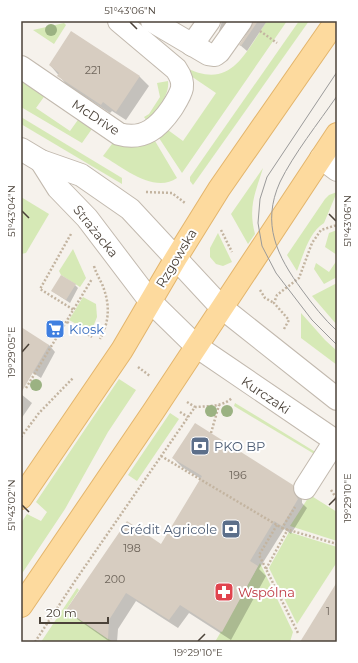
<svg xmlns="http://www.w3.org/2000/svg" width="358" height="663" viewBox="0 0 358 663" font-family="Montserrat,sans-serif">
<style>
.green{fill:#d6e9b6}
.shadow{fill:#0003}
.building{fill:#d7cdc1}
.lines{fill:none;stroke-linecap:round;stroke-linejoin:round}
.minor-casing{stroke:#c2b9ae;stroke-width:24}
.major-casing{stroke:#e3b56c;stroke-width:24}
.path{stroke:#c3b4a0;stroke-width:2.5;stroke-dasharray:2 2;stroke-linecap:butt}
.minor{stroke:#fff;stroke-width:22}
.major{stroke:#fdda9e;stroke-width:22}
.tram{stroke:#9a9a9a;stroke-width:1}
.tree{fill:#9bb282}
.ticks{fill:none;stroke:#4b4239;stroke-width:1.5}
.labels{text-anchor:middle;stroke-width:4;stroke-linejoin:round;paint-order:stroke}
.number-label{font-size:11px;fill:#6e655b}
.street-label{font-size:13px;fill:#4b4239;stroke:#fff}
.shop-label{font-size:13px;fill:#366cbe;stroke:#fff;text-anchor:start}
.service-label{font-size:13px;fill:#4e5e75;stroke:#fff;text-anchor:start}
.health-label{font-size:13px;fill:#be3a42;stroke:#fff;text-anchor:start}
.neatline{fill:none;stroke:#4b4239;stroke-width:1.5}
.ticks-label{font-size:10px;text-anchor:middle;fill:#4b4239}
</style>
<rect width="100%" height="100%" fill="#f6f2ec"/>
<g class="green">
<path d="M267,21H287L182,173L159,138L168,130L183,141L216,93L188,74L183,66C230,92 244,55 267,21Z"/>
<path d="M299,21H309L193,185L190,181V177Z"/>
<path d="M64,23L66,25L54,44L33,30Z"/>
<path d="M21,77L46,94L36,108L70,131L80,117L94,126L82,143L21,107Z"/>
<path d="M168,81C170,95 156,113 147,121L144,117L149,114L160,97L157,83Z"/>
<path d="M21,117L122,178V184L21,124Z"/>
<path d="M115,140L145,144L155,141L177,178C154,194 122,167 103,156Z"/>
<path d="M263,168C255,194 248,207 255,234L248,244L231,214Z"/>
<path d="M337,192L324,223C309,232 303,256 297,271L287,255L325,199L329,195Z"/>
<path d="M21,197L49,214L26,253L21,254Z"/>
<path d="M337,230V255L325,247L329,233Z"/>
<path d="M218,233L232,262L223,266L216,264L210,257V248Z"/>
<path d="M73,249L86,278L80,287L61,275L59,271Z"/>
<path d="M337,260V277L324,284L314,269L316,263L329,272Z"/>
<path d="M337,283V325L312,296Z"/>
<path d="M83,297L96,304L97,317L91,332L69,320Z"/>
<path d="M301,313L325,340L337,351V365L301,338Z"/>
<path d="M119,379L136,390L108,432L65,509L21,575V523L27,514L41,521L47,512L36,502Z"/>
<path d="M235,403L322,456L316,455L234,406Z"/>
<path d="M170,413L179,419L137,481L128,475Z"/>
<path d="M310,495L337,512V541L290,526Z"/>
<path d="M289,532L337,547V562L297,624L269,568Z"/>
<path d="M260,563L293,632L290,642H215Z"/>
<path d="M77,588L79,590L66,610L113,642H41Z"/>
</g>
<g class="shadow">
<path d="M222,21H237L225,36L219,31Z"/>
<path d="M254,21H267L247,51L240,45Z"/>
<path d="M71,33L140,77L149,86L126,120L112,111L110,113L67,85L50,65Z"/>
<path d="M75,285L78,288L70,303L52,291Z"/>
<path d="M21,340L49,345L55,352L41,378L21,365Z"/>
<path d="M21,394L32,403L21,419Z"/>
<path d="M173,458L293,486L302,495V503L307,508L291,534L284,529L259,569L266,576L231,640L189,613L178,628L136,601L118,629L117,642H110L77,619L68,610L161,546L201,479L182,467Z"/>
</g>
<g class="building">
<path d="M253,21H258L241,46L239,45L251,28Z"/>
<path d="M71,31L140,76L116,112L103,102L101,105L57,76L59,73L49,65Z"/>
<path d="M61,275L76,284L66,300L51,291Z"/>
<path d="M21,327L49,345L21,393Z"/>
<path d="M195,423L293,485L294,493L298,499L282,526L274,521L250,561L258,566L222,632L180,605L169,620L126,593L109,620L108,639L66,610L127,521L161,544L202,476L172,458Z"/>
<path d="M337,582V642H300Z"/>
</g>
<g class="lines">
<g class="minor-casing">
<g id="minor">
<path d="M152,21L208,54L215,55L219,52L241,21"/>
<path d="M192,45L209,21"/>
<path d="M21,67L119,134C144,141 159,127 172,108C182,92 187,85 176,69L119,21"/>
<path d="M21,149L41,161L81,175L130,209L221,307L337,399"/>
<path d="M321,158L337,170"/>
<path d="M41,161L58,188L87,218L150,301L196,346L337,442"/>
<path d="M305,488L335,441"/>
</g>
</g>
<g class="major-casing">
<g id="major">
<path d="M21,498L122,350L176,258L219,189L336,21"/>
<path d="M21,606L153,412L337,134"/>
</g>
</g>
<g class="path">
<path d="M260,31L277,43"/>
<path d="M146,192L172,193L185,203"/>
<path d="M221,230L232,252"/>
<path d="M71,234L40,289L74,310"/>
<path d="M94,266C96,273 99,278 102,284C110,303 110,321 100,339"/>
<path d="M260,290L265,298L274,303"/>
<path d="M67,322L92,337"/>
<path d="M284,329L289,320L274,303L277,295L299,278L312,243L321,230L337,225"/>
<path d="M138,367L150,376"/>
<path d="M26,388L92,279"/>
<path d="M187,402L195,407"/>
<path d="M180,412L188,417"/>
<path d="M211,433L219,405"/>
<path d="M21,437L39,413L73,378"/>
<path d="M161,456L282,528L295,507"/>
<path d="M331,490L337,499"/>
<path d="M277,525L259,555L298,633"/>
<path d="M282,528L337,544"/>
<path d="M266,569L288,529"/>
<path d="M35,642L75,581L195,407C208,406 222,407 232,398"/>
</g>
<use href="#minor" class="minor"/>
<use href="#major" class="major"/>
<g class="tram">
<path d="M337,72L267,177L260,199L258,223L262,246L276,273L312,320L337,345"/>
<path d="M337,96C319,122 293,155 280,182C261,224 277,256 302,290C313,305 324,319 337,331"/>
</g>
</g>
<g class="tree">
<circle cx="51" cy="30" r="6"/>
<circle cx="36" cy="385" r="6"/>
<circle cx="211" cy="411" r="6"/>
<circle cx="227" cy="411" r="6"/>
</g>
<path class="ticks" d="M130,22L137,29M22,211L29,218M329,214L336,221M22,352L29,344M22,505L29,512M329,505L336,498M198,641L205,634"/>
<defs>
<g id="supermarket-square" transform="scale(1)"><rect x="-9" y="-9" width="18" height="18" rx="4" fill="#3f7fe0" stroke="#fff"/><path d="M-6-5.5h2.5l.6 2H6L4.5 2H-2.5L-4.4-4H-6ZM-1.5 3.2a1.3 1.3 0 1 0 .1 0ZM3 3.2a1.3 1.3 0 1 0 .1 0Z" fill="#fff"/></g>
<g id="bank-square" transform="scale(1)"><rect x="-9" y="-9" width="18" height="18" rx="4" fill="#5c6f8a" stroke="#fff"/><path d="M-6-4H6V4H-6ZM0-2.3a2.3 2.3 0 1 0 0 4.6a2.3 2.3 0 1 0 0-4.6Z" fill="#fff"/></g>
<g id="pharmacy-square" transform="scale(1)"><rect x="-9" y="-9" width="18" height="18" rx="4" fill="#e0444e" stroke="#fff"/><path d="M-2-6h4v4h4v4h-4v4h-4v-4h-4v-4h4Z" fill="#fff"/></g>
</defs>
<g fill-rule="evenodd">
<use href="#supermarket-square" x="55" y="329"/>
<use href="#bank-square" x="200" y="446"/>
<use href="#bank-square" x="231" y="529"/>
<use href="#pharmacy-square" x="224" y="592"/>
</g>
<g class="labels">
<g class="number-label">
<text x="93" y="74">221</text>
<text x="238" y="479">196</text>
<text x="132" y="552">198</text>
<text x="115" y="583">200</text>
<text x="328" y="615">1</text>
</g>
<g class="street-label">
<text transform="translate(96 117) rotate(33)" y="5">McDrive</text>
<text transform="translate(96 231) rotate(51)" y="5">Strażacka</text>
<text transform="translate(176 258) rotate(-59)" y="5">Rzgowska</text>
<text transform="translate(266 395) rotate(34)" y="5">Kurczaki</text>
</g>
<g class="shop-label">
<text x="69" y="334">Kiosk</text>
</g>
<g class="service-label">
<text x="214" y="451">PKO BP</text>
<text x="217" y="534" text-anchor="end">Crédit Agricole</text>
</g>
<g class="health-label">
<text x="238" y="597">Wspólna</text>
</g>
</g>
<rect width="358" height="663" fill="none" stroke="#ffffff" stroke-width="44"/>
<path d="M40 617v6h68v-6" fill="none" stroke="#4b4239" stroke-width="2"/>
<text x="46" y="617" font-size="12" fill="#4b4239" stroke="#ffffff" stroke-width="3" paint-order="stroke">20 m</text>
<rect x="22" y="22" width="314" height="619" class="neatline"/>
<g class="ticks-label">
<text x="130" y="14">51°43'06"N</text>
<text transform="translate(11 211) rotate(-90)" y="4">51°43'04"N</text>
<text transform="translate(347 221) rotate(-90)" y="4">51°43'06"N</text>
<text transform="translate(11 352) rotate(-90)" y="4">19°29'05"E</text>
<text transform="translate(347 498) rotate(-90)" y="4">19°29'10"E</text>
<text transform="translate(11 505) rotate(-90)" y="4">51°43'02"N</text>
<text x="198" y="656">19°29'10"E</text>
</g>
</svg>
